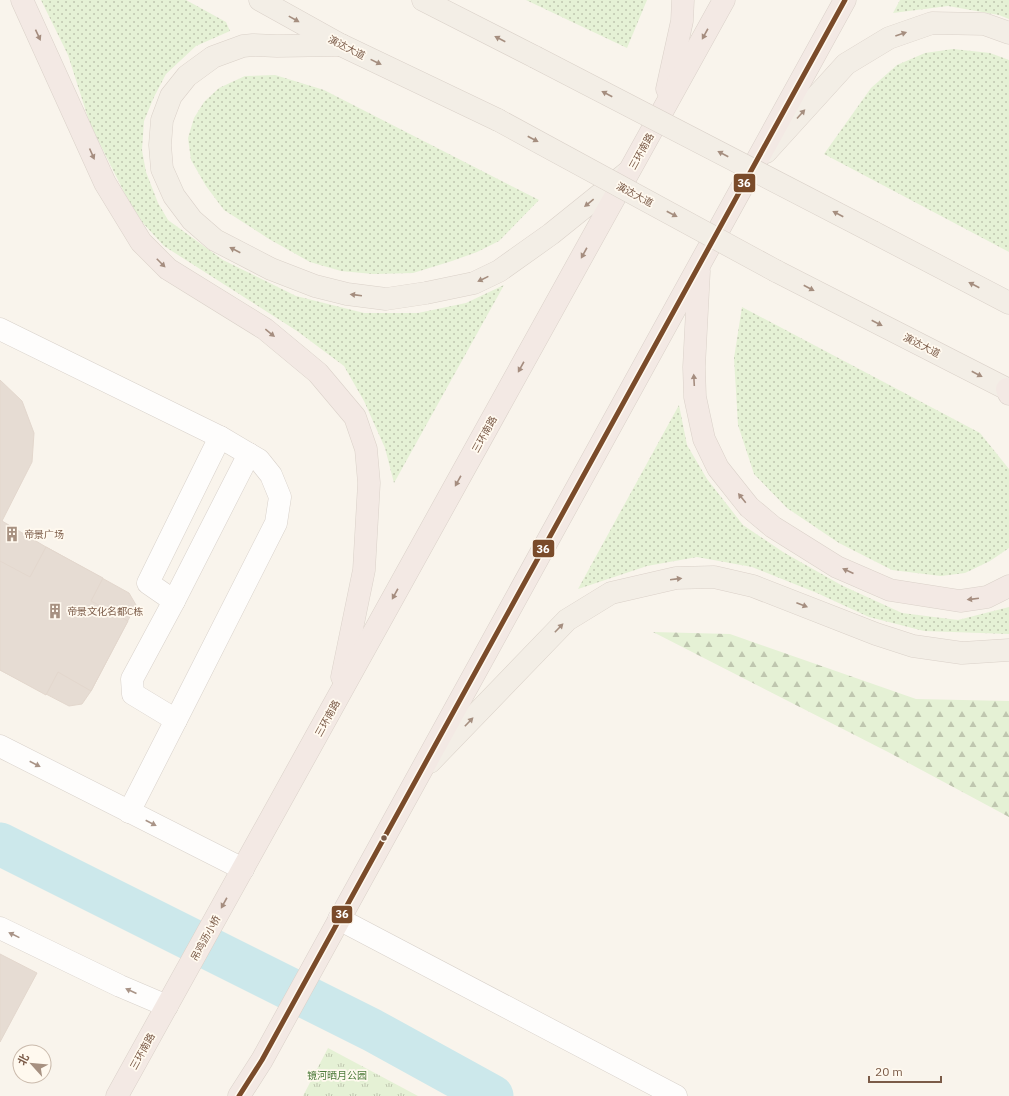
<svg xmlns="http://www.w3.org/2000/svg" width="1009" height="1096" viewBox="0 0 1009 1096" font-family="'IBM Plex Sans','Noto Sans SC',sans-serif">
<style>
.grass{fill:url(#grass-dots)}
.forest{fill:url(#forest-firs)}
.park{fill:url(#park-tufts)}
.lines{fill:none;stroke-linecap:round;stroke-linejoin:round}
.river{stroke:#cce8eb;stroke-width:43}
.building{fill:#e6dcd3;stroke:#e3d7cd}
.minor-casing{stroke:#d8d1ca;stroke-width:23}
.major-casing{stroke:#dad1c9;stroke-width:23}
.highway-casing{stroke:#dad1c9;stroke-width:23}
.minor{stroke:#fefdfc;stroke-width:22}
.major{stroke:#f3eee6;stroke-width:22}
.highway{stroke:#f3e9e4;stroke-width:22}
.major-bridge-casing{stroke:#dad1c9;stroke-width:23;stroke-linecap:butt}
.major-bridge{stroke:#f3eee6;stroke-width:22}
.bus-1-casing{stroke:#fff9ef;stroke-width:8}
.bus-1{stroke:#7a4b2a;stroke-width:5}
.oneway{fill:#a58e7f}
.oneway2{fill:#a58d7f}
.oneway3{fill:#a99487}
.bus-dot{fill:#7b5b48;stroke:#fff9ef;stroke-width:1.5}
.labels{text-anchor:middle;stroke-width:3.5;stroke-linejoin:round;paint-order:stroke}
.street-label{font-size:10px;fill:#7b5b48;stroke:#fff9ef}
.poi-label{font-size:10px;fill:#7b5b48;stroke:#fff9ef;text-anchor:start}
.park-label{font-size:10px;fill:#4e7c3c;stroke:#fff9ef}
.line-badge{stroke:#fff9ef;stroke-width:1.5}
.badge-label{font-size:11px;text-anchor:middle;font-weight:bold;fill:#fff}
</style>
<defs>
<pattern id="grass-dots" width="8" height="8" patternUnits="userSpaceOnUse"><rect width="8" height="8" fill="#e5f1d5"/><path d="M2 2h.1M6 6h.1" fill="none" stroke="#bfc6af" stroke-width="1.8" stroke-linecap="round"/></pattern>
<pattern id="forest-firs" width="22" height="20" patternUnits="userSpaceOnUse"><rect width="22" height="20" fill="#e5f1d5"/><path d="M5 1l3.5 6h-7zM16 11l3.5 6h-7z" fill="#bfc6af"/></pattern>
<pattern id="park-tufts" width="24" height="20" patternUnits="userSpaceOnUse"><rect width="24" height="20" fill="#e5f1d5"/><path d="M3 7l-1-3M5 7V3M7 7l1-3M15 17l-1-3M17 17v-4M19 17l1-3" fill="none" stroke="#bfc6af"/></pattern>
</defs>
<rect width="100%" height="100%" fill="#f9f4ec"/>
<g class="grass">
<path d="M41,0H186L226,22L230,31L196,46L166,74L154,97L144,121L142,150L146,172L158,203L168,220L223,260L296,296L364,313H418L466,303L504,285L394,483L385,448L364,401L344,366L297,331L164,246L142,222L127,198L90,124L68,55Z"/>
<path d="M526,0H647L627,48Z"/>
<path d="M900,0H1009V19L999,15L948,6L893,13Z"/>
<path d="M953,49L990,53L1009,60V252L824,154L871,88L897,65L925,53Z"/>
<path d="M275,75L324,90L539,200L499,241L477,252L452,261L413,273L373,274L341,271L310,262L269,239L224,210L206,186L191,160L188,138L194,118L204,102L219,88L245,76Z"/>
<path d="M742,307L980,433L1009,469V548L990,561L965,573L941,576L892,570L839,543L787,508L754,474L738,425L734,358Z"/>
<path d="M679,405L687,445L707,479L743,525L783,552L841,585L902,613L958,620L1009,607V634L924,631L869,617L817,593L752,567L697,557L647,566L578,589Z"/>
</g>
<path class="forest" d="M653,632L730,634L916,699L1009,701V817L888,752Z"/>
<path class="park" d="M328,1048L418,1096H303Z"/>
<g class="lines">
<path class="river" d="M0,844L372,1030L492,1096"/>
</g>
<g class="building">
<path d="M0,380L22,401L34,433L32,462L2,521L46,547L129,593L136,605L91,691L82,704L69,706L0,670Z"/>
<path d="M46,547L103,578L91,601L128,621L91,691L58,672L46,695L0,670V561L30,577Z"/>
<path d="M0,954L37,973L0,1042Z"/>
</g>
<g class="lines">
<g class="minor-casing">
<g id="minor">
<path d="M0,329L220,437L148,583L174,601L132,679L133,694L176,720L129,812"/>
<path d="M174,601L249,454"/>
<path d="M176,720L276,523L280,497L271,475L259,460L220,437"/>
<path d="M0,746L243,869"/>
<path d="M339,919L676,1096"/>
<path d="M0,928L120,986L167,1006"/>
</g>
</g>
<g class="major-casing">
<g id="major">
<path d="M260,0L341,45L498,120"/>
<path d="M423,0L535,57"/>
<path d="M341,45L277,46L253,45L243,46L213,57L187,76L171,96L162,120L160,145L162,169L174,196L192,220L215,240L271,269L315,286L347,294L386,299L426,293L474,283L499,271L551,234L628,172"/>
<path d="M766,152L846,64L889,38L932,23L984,24L1009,33"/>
<path d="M873,232L1009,303"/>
<path d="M776,271L1009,390"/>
<path d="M430,762L567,620L611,593L676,578L714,577L753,586L876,634L913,646L962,653L1009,650"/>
</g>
</g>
<g class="highway-casing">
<g id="highway">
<path d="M22,0L105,183L141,242L168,269L265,329L318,373L355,417L366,449L369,483L364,570L342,677"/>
<path d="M667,89L682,21L683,0"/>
<path d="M699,271L694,367L695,397L704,439L718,468L749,507L773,527L837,567L890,590L960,601L987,597L1009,586"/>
<path d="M1007,389L1009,394"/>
<path d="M117,1096L724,0"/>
<path d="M239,1096L262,1060L845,0"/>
</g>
</g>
<use href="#minor" class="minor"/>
<use href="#major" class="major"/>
<use href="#highway" class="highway"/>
<g class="major-bridge-casing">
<g id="major-bridge">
<path d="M535,57L873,232"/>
<path d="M498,120L776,271"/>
</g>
</g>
<use href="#major-bridge" class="major-bridge"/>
<g class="bus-1-casing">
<path id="bus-1" d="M239,1096L262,1060L845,0"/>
</g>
<use href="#bus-1" class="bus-1"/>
</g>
<defs><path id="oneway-solid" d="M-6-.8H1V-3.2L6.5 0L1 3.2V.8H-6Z"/></defs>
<g class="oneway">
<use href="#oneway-solid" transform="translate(294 19) rotate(29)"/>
<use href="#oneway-solid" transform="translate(901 34) rotate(-19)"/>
<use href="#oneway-solid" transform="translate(500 39) rotate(-153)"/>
<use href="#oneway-solid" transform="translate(376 62) rotate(26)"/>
<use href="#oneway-solid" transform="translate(607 94) rotate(-152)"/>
<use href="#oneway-solid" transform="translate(801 114) rotate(-48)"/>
<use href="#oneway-solid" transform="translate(533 139) rotate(28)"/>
<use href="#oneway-solid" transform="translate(723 154) rotate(-152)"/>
<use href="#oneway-solid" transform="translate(589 203) rotate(141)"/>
<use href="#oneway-solid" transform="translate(672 214) rotate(28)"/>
<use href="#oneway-solid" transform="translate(838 214) rotate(-152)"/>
<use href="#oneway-solid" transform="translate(235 250) rotate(-153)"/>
<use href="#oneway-solid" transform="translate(483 279) rotate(154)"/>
<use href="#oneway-solid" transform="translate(974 285) rotate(-153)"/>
<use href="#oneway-solid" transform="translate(809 288) rotate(28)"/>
<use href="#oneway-solid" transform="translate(356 295) rotate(-173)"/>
<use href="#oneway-solid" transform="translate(877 323) rotate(27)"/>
<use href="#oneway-solid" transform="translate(977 374) rotate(28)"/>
<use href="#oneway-solid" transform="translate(676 579) rotate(-7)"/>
<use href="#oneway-solid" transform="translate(802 605) rotate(21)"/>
<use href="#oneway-solid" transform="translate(559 628) rotate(-46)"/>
<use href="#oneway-solid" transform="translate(469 722) rotate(-46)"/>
</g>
<g class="oneway2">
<use href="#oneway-solid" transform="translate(705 34) rotate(119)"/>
<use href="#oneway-solid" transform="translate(38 35) rotate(65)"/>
<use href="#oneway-solid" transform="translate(92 154) rotate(66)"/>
<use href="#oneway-solid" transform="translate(584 253) rotate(119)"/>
<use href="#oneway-solid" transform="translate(161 263) rotate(45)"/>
<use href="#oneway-solid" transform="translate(270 333) rotate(39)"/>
<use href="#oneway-solid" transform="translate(521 367) rotate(119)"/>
<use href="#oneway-solid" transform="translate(694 380) rotate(-93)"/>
<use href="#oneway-solid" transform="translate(458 481) rotate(119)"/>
<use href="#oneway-solid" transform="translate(742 498) rotate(-129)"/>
<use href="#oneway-solid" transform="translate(848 571) rotate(-156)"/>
<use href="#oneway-solid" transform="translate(395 594) rotate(119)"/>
<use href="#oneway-solid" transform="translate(973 599) rotate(173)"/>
<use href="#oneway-solid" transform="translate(224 903) rotate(119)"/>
</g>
<g class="oneway3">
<use href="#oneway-solid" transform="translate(35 764) rotate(27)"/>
<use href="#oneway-solid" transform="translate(151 823) rotate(27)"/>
<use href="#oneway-solid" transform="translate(14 935) rotate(-154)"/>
<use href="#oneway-solid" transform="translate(131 991) rotate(-156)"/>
</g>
<defs>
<g id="building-bare" transform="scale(1.2)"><path d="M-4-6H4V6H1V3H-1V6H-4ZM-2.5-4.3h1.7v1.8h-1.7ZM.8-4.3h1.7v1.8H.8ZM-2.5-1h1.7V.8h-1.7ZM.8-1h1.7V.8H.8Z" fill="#a79181" stroke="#fff9ef" stroke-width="2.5" paint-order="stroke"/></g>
</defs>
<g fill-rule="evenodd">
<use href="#building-bare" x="12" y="534"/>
<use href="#building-bare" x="55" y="611"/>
</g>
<circle class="bus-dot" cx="384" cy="838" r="3.5"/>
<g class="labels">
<g class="street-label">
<text transform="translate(347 47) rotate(27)" y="4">演达大道</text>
<text transform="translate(641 151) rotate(-61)" y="4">三环南路</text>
<text transform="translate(635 194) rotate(28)" y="4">演达大道</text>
<text transform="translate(922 345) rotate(27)" y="4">演达大道</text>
<text transform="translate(484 434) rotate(-61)" y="4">三环南路</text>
<text transform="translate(327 718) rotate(-61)" y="4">三环南路</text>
<text transform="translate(205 938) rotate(-61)" y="4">吊鸡沥小桥</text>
<text transform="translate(142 1051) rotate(-61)" y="4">三环南路</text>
</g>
<g class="poi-label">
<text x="24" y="538">帝景广场</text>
<text x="67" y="615">帝景文化名都C栋</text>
</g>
<g class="park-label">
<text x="337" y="1079">镜河晒月公园</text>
</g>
</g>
<g class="line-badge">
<rect x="733" y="173" width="23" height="20" rx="4" fill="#7a4b2a"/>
<rect x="532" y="539" width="23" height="19" rx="4" fill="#7a4b2a"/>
<rect x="331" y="905" width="22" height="19" rx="4" fill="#7a4b2a"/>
</g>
<g class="badge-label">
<text x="744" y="187">36</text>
<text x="543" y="553">36</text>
<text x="342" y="918">36</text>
</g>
<g transform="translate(32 1064) rotate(297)"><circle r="19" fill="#fff9ef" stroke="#cabaac"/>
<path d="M0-3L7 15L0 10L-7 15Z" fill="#a79181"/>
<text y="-6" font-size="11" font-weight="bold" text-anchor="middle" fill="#7b5b48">北</text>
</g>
<path d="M869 1076v6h72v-6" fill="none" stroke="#7b5b48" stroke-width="2"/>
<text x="875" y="1076" font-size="12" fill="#7b5b48" stroke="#fff9ef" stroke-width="3" paint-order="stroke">20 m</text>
</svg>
